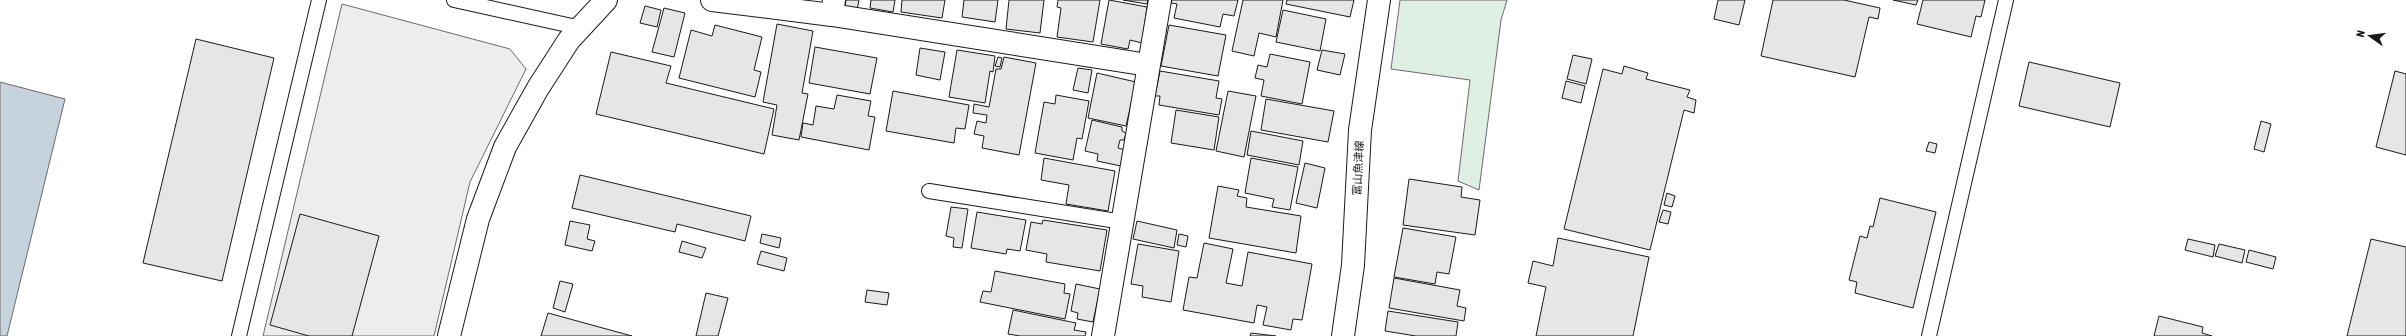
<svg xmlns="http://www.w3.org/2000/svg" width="2406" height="336" viewBox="0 0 2406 336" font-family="'Asap Condensed','Noto Sans JP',sans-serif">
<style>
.green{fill:#e0efe3;stroke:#6a6a6a}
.parking{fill:#ededed;stroke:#6a6a6a}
.water{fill:#c6d2dc;stroke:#6a6a6a}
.building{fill:#e6e6e6;stroke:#1a1a1a}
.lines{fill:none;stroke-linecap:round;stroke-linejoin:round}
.lane-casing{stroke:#1a1a1a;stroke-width:16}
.street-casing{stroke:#1a1a1a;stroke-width:24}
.secondary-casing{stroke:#1a1a1a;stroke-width:24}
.primary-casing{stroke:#1a1a1a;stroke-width:24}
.lane{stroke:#fff;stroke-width:14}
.street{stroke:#fff;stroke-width:22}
.secondary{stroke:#fff;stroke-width:22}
.primary{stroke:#fff;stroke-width:22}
.labels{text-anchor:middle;stroke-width:3;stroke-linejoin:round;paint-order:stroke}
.street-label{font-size:11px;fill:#1a1a1a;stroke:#fff}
</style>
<rect width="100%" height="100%" fill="#fff"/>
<path class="green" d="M1400,0H1507L1501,20L1479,190L1458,181L1470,80L1391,69Z"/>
<path class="parking" d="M342,4L510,49L526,69L470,182L434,336H263Z"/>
<path class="water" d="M0,82L65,99L7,336H0Z"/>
<g class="building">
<path d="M846,0H859L857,10L845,7Z"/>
<path d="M871,0H895L893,12L870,8Z"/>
<path d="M902,0H945L942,18L901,12Z"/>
<path d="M964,0H998L995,22L962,17Z"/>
<path d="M1009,0H1044L1040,33L1006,29Z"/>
<path d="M1058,0H1100L1093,42L1057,37L1061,8L1057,7Z"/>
<path d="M1109,0L1147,7L1142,43L1130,40L1128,49L1101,44Z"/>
<path d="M1123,0H1148L1147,4Z"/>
<path d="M1172,0H1238L1234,16L1223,14L1220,27L1174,18L1177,4L1171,3Z"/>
<path d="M1243,0H1283L1276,37L1259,33L1254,56L1232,51Z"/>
<path d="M1287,0H1354L1350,17L1286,4Z"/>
<path d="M1718,0H1745L1739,25L1714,19Z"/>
<path d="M1773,0H1844L1880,8L1878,19L1869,17L1855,77L1761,56Z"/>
<path d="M1893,0H1918L1916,5Z"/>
<path d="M1923,0H1985L1981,17L1976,16L1971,37L1917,24Z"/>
<path d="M645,6L661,10L657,27L640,23Z"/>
<path d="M664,8L685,13L674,57L652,52Z"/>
<path d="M1283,10L1326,19L1320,51L1276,42Z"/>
<path d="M777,24L813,31L802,93L808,94L799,140L772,135L777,105L763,102Z"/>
<path d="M715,25L762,37L754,70L761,72L755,97L679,78L691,30L712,36Z"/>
<path d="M1169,25L1226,35L1218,76L1161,66Z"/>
<path d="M196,39L274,58L222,281L143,263Z"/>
<path d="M815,47L877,58L870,94L809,83Z"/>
<path d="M920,48L945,52L940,80L916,75Z"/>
<path d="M957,50L995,56L993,72L990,71L985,103L949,97Z"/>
<path d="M1322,50L1345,54L1340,75L1317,70Z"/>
<path d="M611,52L671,66L666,83L774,109L764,154L596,114Z"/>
<path d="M1270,54L1310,62L1302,104L1261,96L1264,80L1255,78L1258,65L1267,67Z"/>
<path d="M1573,55L1592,59L1586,84L1567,79Z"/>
<path d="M998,57L1002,58L1000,67L995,66Z"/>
<path d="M1004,57L1036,63L1019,155L982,148L984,136L974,134L977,121L986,123L987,115L973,113L974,104L989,107L996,69H1001Z"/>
<path d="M2029,62L2120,83L2110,127L2019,106Z"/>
<path d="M1624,66L1648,73L1646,79L1690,90L1687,97L1696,100L1694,113L1684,110L1650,250L1564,229L1603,69L1622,74Z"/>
<path d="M1078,68L1092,70L1088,93L1073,90Z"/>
<path d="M1160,71L1219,81L1216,98L1222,99L1219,115L1159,105L1160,96H1155Z"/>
<path d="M2395,71L2406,74V155L2376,147Z"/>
<path d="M1097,73L1136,82L1126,126L1088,118Z"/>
<path d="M1566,81L1585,86L1581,103L1562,98Z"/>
<path d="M893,91L969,105L965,129L956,128L954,143L886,131Z"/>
<path d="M1228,91L1256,96L1244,157L1216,151Z"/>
<path d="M837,95L871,101L868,116L875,117L869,150L801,137L803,123L813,125L816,106L834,109Z"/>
<path d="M1056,95L1089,101L1082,139L1077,138L1073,160L1035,153L1044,102L1055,104Z"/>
<path d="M1266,99L1334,111L1328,142L1261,130Z"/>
<path d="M1176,110L1219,117L1214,150L1171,143Z"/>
<path d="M1092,120L1122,127V131L1126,133L1124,140H1120L1118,148L1125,150L1121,166L1097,161L1098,154L1085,151Z"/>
<path d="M2261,121L2271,124L2264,152L2254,149Z"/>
<path d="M1251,131L1303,141L1299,165L1247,155Z"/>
<path d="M1929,142L1937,144L1935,153L1926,151Z"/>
<path d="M1044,158L1115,171L1108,211L1066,204L1069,185L1041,180Z"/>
<path d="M1251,158L1298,167L1290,210L1272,207L1274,199L1245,193Z"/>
<path d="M1305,163L1325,168L1317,208L1296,203Z"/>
<path d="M580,175L751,216L745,241L677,224L675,232L572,208Z"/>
<path d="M1409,179L1462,187L1461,197L1480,200L1475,235L1403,225Z"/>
<path d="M1218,186L1239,190L1237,196L1247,198L1246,207L1301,216L1296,253L1209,238Z"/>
<path d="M1667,193L1675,196L1672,207L1664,205Z"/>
<path d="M1880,198L1936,212L1913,308L1855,293L1857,282L1849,280L1860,236L1867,238L1870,226L1873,227Z"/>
<path d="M951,207L968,209L962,248L953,247L954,238L946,236Z"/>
<path d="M1663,210L1671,212L1668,224L1659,222Z"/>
<path d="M977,212L1026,220L1020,251L1007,249L1006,254L971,248Z"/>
<path d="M300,214L379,236L352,336H309L270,325Z"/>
<path d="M1043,220L1107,230L1100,271L1046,262L1047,254L1026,250L1031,222L1042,224Z"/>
<path d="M570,221L590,225L587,239L595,241L592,251L565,245Z"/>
<path d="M1137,221L1177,230L1174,248L1133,239Z"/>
<path d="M1403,228L1456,237L1449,274L1437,272L1435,284L1394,277Z"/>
<path d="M762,234L781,238L779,248L760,243Z"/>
<path d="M1179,234L1188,236L1186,247L1177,245Z"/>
<path d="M1558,238L1649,257L1633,336H1536L1546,287L1528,283L1533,261L1553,266Z"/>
<path d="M2188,239L2215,245L2213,257L2185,250Z"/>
<path d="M2371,239L2406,247V336H2347Z"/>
<path d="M682,241L706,248L702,258L679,252Z"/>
<path d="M1204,243L1233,249L1226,283L1242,286L1248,252L1312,264L1302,320L1293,319L1291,330L1263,325L1267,307L1257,305L1254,323L1183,310L1189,277L1197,278Z"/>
<path d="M1138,244L1179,251L1171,302L1142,297L1143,286L1131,284Z"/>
<path d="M2219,244L2245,250L2242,263L2215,256Z"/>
<path d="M2249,250L2276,257L2273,269L2246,262Z"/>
<path d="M761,251L787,258L784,271L757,264Z"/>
<path d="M995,271L1065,284L1064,293L1070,294L1065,319L980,302L983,291L991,292Z"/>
<path d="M1394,278L1460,290L1457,306L1466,308L1464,321L1389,308Z"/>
<path d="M560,281L573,284L565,312L553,308Z"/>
<path d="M1076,284L1100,289L1093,322L1077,319L1078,313L1071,311Z"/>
<path d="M867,290L889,293L887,305L865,302Z"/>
<path d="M706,293L728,298L718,336H696Z"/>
<path d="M1013,310L1076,323L1074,330L1086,332L1085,336H1020L1008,334Z"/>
<path d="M1388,311L1458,322L1456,336H1416L1385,331Z"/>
<path d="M548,313L632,336H541Z"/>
<path d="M2159,316L2203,327L2202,333L2212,336H2154Z"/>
<path d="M1251,333L1276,336H1250Z"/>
</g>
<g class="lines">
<g class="lane-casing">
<g id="lane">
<path d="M454,0L581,28"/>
<path d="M929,191L1123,222"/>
<path d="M239,336L319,0"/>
<path d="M1929,336L2006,0"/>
</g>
</g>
<g class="street-casing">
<g id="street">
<path d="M712,0L832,15"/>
<path d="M834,0L832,15L1148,65"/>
<path d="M1103,336L1160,0"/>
</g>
</g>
<g class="secondary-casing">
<path id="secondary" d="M449,336L478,219L505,147L538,88L569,40L606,0"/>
</g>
<g class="primary-casing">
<path id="primary" d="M1343,336L1353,265L1360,130L1379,0"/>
</g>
<use href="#lane" class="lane"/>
<use href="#street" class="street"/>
<use href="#secondary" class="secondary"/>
<use href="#primary" class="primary"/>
</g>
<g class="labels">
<g class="street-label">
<text transform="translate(1358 168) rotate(-87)" y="4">富山魚津線</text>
</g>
</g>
<g transform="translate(2370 36) rotate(284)" stroke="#ffffff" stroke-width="3" paint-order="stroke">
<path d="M0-3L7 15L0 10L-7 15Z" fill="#1a1a1a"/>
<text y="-6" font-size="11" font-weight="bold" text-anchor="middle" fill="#1a1a1a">N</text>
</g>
</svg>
